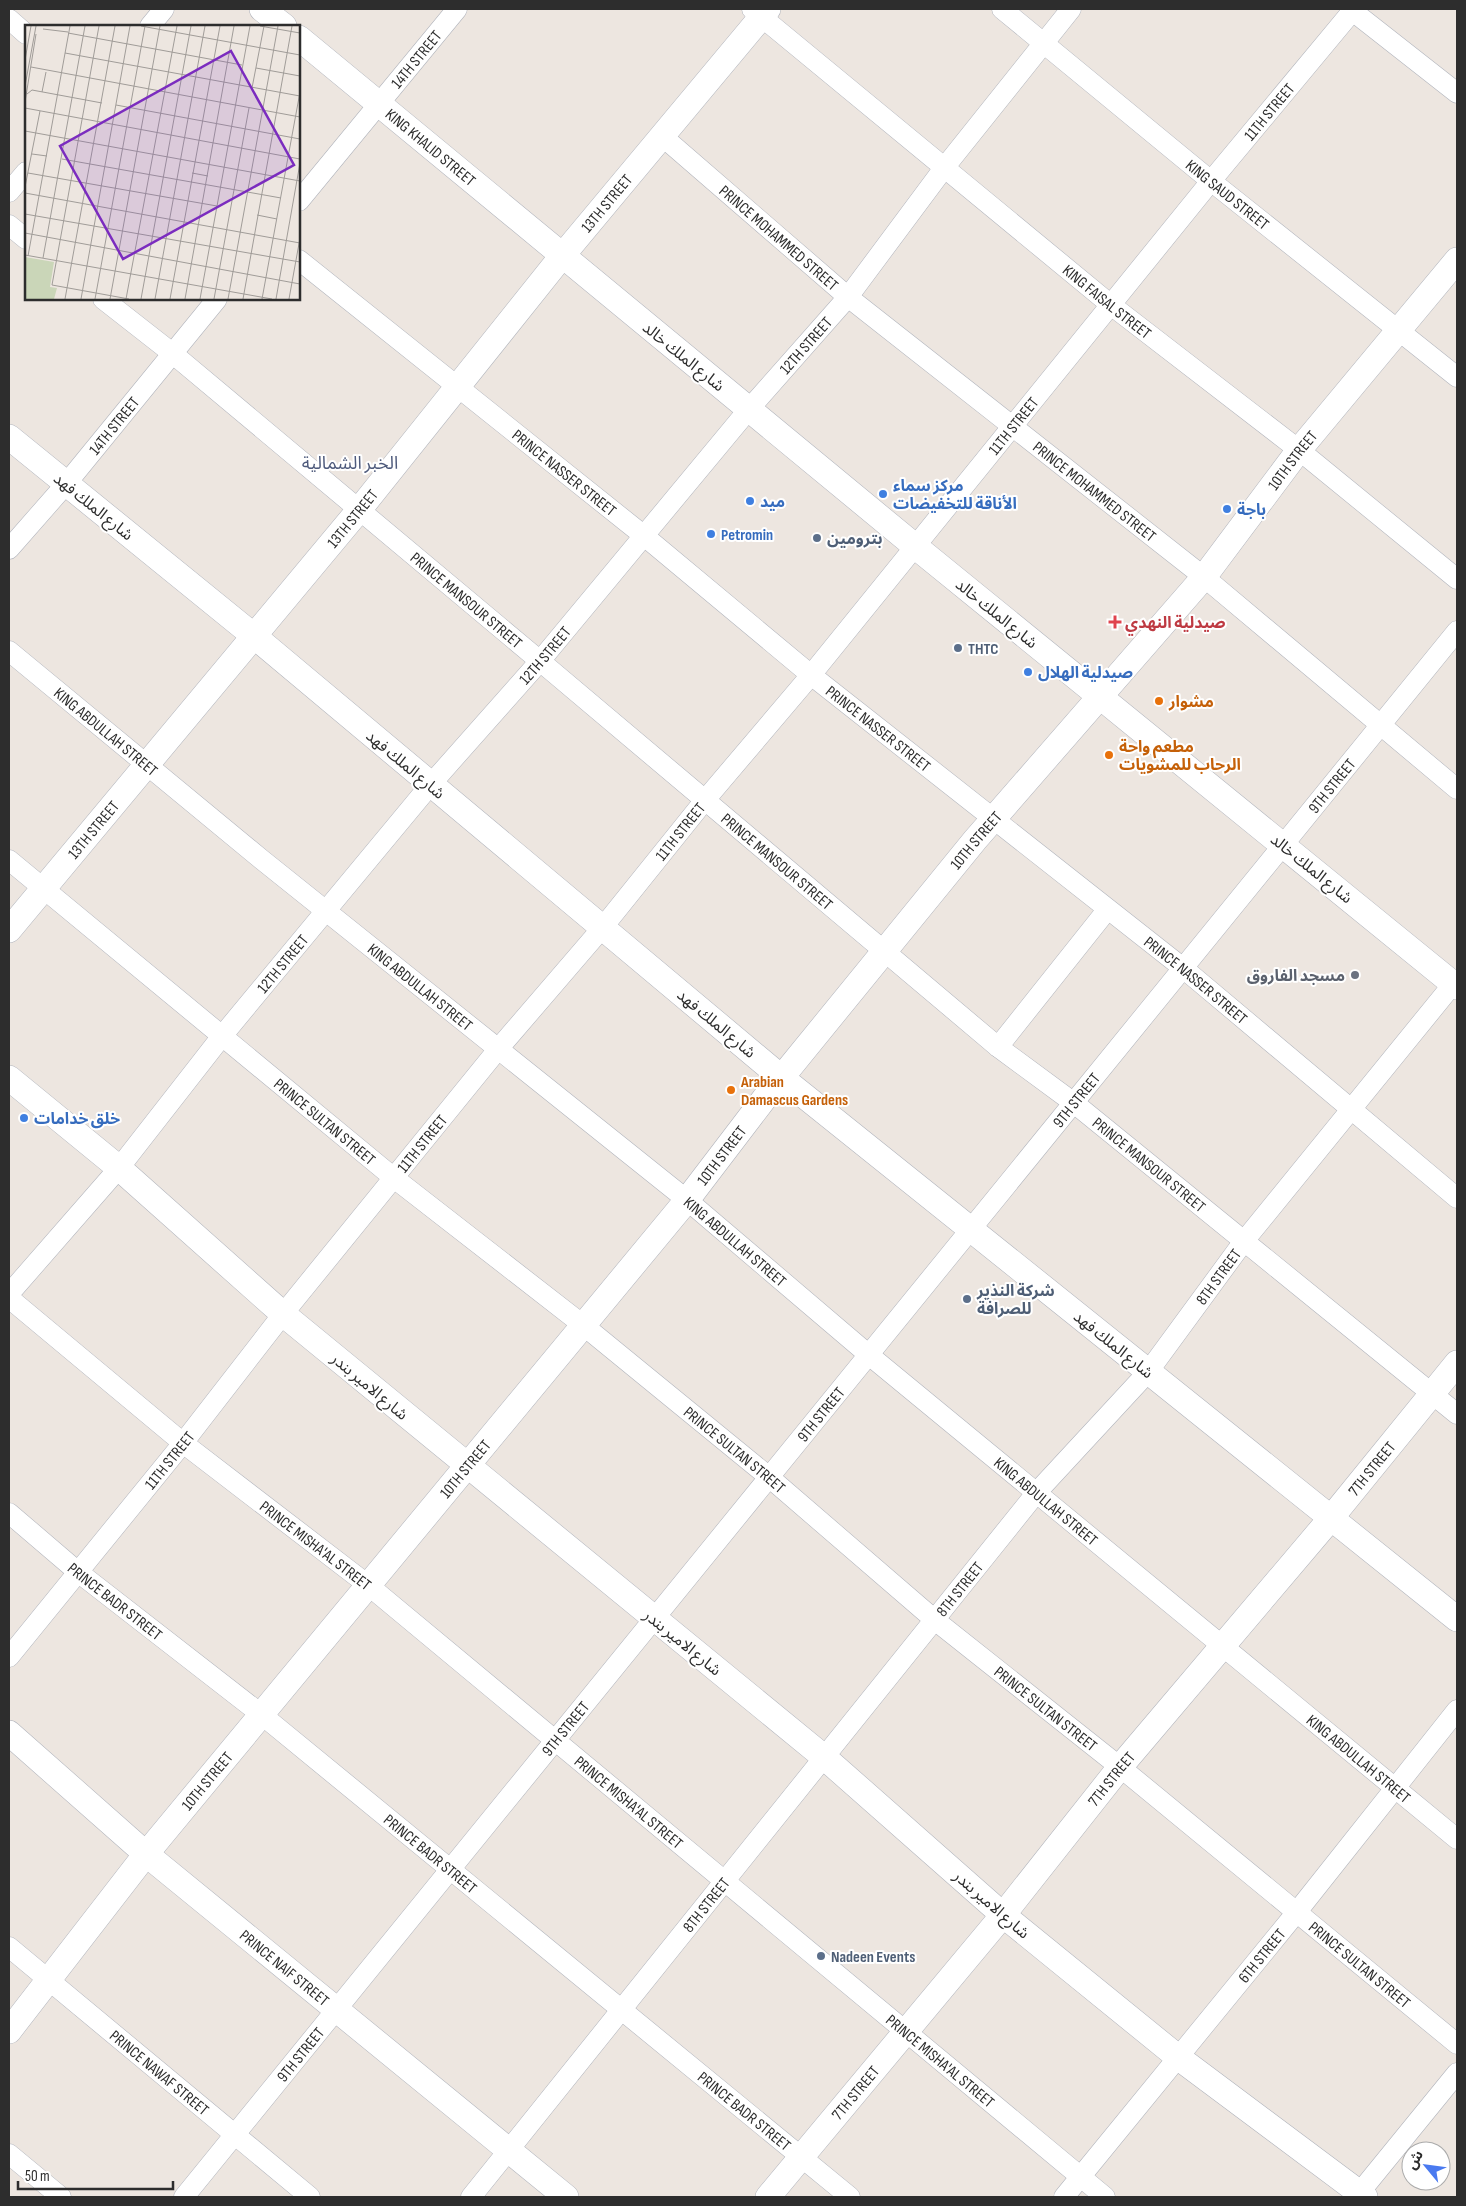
<svg xmlns="http://www.w3.org/2000/svg" width="1466" height="2206" viewBox="0 0 1466 2206" font-family="'Sofia Sans Condensed','Noto Sans Arabic',sans-serif">
<style>
.lines{fill:none;stroke-linecap:round;stroke-linejoin:round}
.minor-casing{stroke:#b1b4bc;stroke-width:21}
.tertiary-casing{stroke:#b1b4bc;stroke-width:26}
.minor{stroke:#fff;stroke-width:20}
.tertiary{stroke:#fff;stroke-width:25}
.shop-dot{fill:#3f7fe0;stroke:#fff;stroke-width:2}
.service-dot{fill:#5c6f8a;stroke:#fff;stroke-width:2}
.health-dot{fill:#e0444e;stroke:#fff;stroke-width:2}
.food-dot{fill:#e8710a;stroke:#fff;stroke-width:2}
.worship-dot{fill:#6b7280;stroke:#fff;stroke-width:2}
.labels{text-anchor:middle;stroke-width:4;stroke-linejoin:round;paint-order:stroke}
.street-label{font-size:16px;fill:#2d2d2d;stroke:#fff}
.shop-label{font-size:16px;font-weight:bold;fill:#366cbe;stroke:#fff;text-anchor:start}
.service-label{font-size:16px;font-weight:bold;fill:#4e5e75;stroke:#fff;text-anchor:start}
.health-label{font-size:16px;font-weight:bold;fill:#be3a42;stroke:#fff;text-anchor:start}
.food-label{font-size:16px;font-weight:bold;fill:#c56008;stroke:#fff;text-anchor:start}
.worship-label{font-size:16px;font-weight:bold;fill:#5b616d;stroke:#fff;text-anchor:end}
.neighbourhood-label{font-size:18px;fill:#4f5b7c;stroke:#fff}
.inset-road{fill:none;stroke:#a09c98;stroke-width:1}
.view{fill:#7b2cbf;fill-opacity:0.15;stroke:#7b2cbf;stroke-width:2.5}
.inset-edge{fill:none;stroke:#2d2d2d;stroke-width:2.5}
</style>
<rect width="100%" height="100%" fill="#ede6e0"/>
<g class="lines">
<g class="minor-casing">
<g id="minor">
<path id="s1" d="M752,9L1111,305L1299,450L1457,579"/>
<path id="s2" d="M1002,9L1211,181L1457,377"/>
<path d="M1350,9L1457,93"/>
<path d="M9,19L26,34"/>
<path d="M150,26L164,9"/>
<path id="s3" d="M662,136L848,297L1204,577L1457,789"/>
<path d="M9,192L26,172"/>
<path id="s4" d="M299,201L457,9"/>
<path d="M9,225L26,239"/>
<path id="s5" d="M299,260L643,535L811,675L1183,968L1457,1198"/>
<path id="s6" d="M103,299L172,353L540,661L998,1047L1074,1103L1457,1414"/>
<path id="s7" d="M9,549L66,484L217,299"/>
<path id="s8" d="M9,651L261,859L687,1200L869,1355L1457,1839"/>
<path id="s9" d="M9,860L394,1178L583,1325L769,1477L936,1621L1120,1767L1457,2044"/>
<path d="M998,1047L1107,910"/>
<path id="s10" d="M9,1294L119,1168L222,1036L431,784L540,661L749,409L848,297L944,168L1071,9"/>
<path id="s11" d="M9,1298L183,1443L368,1585L1105,2197"/>
<path id="s12" d="M9,1513L78,1572L262,1715L850,2197"/>
<path id="s13" d="M9,1657L183,1443L283,1314L499,1048L603,927L705,800L811,675L1211,181L1354,9"/>
<path id="s14" d="M9,1947L310,2197"/>
<path d="M9,2154L61,2197"/>
<path id="s15" d="M184,2197L1457,631"/>
<path id="s16" d="M471,2197L1037,1492L1148,1372L1244,1241L1453,984"/>
<path id="s17" d="M1064,2197L1296,1913L1457,1710"/>
<path d="M1356,2197L1457,2073"/>
</g>
</g>
<g class="tertiary-casing">
<g id="tertiary">
<path d="M262,9L284,26"/>
<path id="s18" d="M299,38L916,547L1457,987"/>
<path d="M9,437L254,636L782,1078L1457,1619"/>
<path id="s19" d="M9,930L359,510L562,256L768,9"/>
<path d="M9,1078L119,1168L283,1314L825,1758L1003,1915L1179,2058L1365,2197"/>
<path id="s20" d="M9,1733L146,1854L566,2197"/>
<path id="s21" d="M9,2031L146,1854L687,1200L764,1099L975,840L1204,577L1299,450L1457,260"/>
<path id="s22" d="M768,2197L1003,1915L1120,1767L1331,1518L1457,1363"/>
</g>
</g>
<use href="#minor" class="minor"/>
<use href="#tertiary" class="tertiary"/>
</g>
<g class="shop-dot">
<circle cx="883" cy="494" r="5"/>
<circle cx="750" cy="501" r="5"/>
<circle cx="1227" cy="509" r="5"/>
<circle cx="711" cy="534" r="5"/>
<circle cx="1028" cy="672" r="5"/>
<circle cx="24" cy="1118" r="5"/>
</g>
<g class="service-dot">
<circle cx="817" cy="538" r="5"/>
<circle cx="958" cy="648" r="5"/>
<circle cx="967" cy="1299" r="5"/>
<circle cx="821" cy="1956" r="5"/>
</g>
<path class="health-dot" d="M1112.5 614.5h5v5h5v5h-5v5h-5v-5h-5v-5h5z"/>
<g class="food-dot">
<circle cx="1159" cy="701" r="5"/>
<circle cx="1109" cy="755" r="5"/>
<circle cx="731" cy="1090" r="5"/>
</g>
<circle class="worship-dot" cx="1355" cy="975" r="5"/>
<g class="labels">
<g class="street-label">
<text dy="6" stroke="none"><textPath href="#s4" startOffset="184">14TH STREET</textPath></text>
<text dy="6" stroke="none"><textPath href="#s13" startOffset="1994">11TH STREET</textPath></text>
<text dy="6" stroke="none"><textPath href="#s18" startOffset="171">KING KHALID STREET</textPath></text>
<text dy="6" stroke="none"><textPath href="#s2" startOffset="292">KING SAUD STREET</textPath></text>
<text dy="6" stroke="none"><textPath href="#s19" startOffset="941">13TH STREET</textPath></text>
<text dy="6" stroke="none"><textPath href="#s3" startOffset="155">PRINCE MOHAMMED STREET</textPath></text>
<text dy="6" stroke="none"><textPath href="#s1" startOffset="460">KING FAISAL STREET</textPath></text>
<text dy="6" stroke="none"><textPath href="#s10" startOffset="1239">12TH STREET</textPath></text>
<text transform="translate(684 356) rotate(39)" y="6">شارع الملك خالد</text>
<text dy="6" stroke="none"><textPath href="#s7" startOffset="162">14TH STREET</textPath></text>
<text dy="6" stroke="none"><textPath href="#s13" startOffset="1589">11TH STREET</textPath></text>
<text dy="6" stroke="none"><textPath href="#s21" startOffset="2029">10TH STREET</textPath></text>
<text dy="6" stroke="none"><textPath href="#s5" startOffset="340">PRINCE NASSER STREET</textPath></text>
<text dy="6" stroke="none"><textPath href="#s3" startOffset="560">PRINCE MOHAMMED STREET</textPath></text>
<text transform="translate(94 506) rotate(39)" y="6">شارع الملك فهد</text>
<text dy="6" stroke="none"><textPath href="#s19" startOffset="536">13TH STREET</textPath></text>
<text dy="6" stroke="none"><textPath href="#s6" startOffset="472">PRINCE MANSOUR STREET</textPath></text>
<text transform="translate(997 613) rotate(39)" y="6">شارع الملك خالد</text>
<text dy="6" stroke="none"><textPath href="#s10" startOffset="834">12TH STREET</textPath></text>
<text dy="6" stroke="none"><textPath href="#s5" startOffset="745">PRINCE NASSER STREET</textPath></text>
<text dy="6" stroke="none"><textPath href="#s8" startOffset="126">KING ABDULLAH STREET</textPath></text>
<text transform="translate(406 764) rotate(40)" y="6">شارع الملك فهد</text>
<text dy="6" stroke="none"><textPath href="#s15" startOffset="1819">9TH STREET</textPath></text>
<text dy="6" stroke="none"><textPath href="#s19" startOffset="131">13TH STREET</textPath></text>
<text dy="6" stroke="none"><textPath href="#s13" startOffset="1064">11TH STREET</textPath></text>
<text dy="6" stroke="none"><textPath href="#s21" startOffset="1534">10TH STREET</textPath></text>
<text dy="6" stroke="none"><textPath href="#s6" startOffset="878">PRINCE MANSOUR STREET</textPath></text>
<text transform="translate(1312 868) rotate(39)" y="6">شارع الملك خالد</text>
<text dy="6" stroke="none"><textPath href="#s10" startOffset="429">12TH STREET</textPath></text>
<text dy="6" stroke="none"><textPath href="#s5" startOffset="1150">PRINCE NASSER STREET</textPath></text>
<text dy="6" stroke="none"><textPath href="#s8" startOffset="531">KING ABDULLAH STREET</textPath></text>
<text transform="translate(717 1023) rotate(40)" y="6">شارع الملك فهد</text>
<text dy="6" stroke="none"><textPath href="#s15" startOffset="1414">9TH STREET</textPath></text>
<text dy="6" stroke="none"><textPath href="#s9" startOffset="410">PRINCE SULTAN STREET</textPath></text>
<text dy="6" stroke="none"><textPath href="#s13" startOffset="659">11TH STREET</textPath></text>
<text dy="6" stroke="none"><textPath href="#s21" startOffset="1129">10TH STREET</textPath></text>
<text dy="6" stroke="none"><textPath href="#s6" startOffset="1358">PRINCE MANSOUR STREET</textPath></text>
<text dy="6" stroke="none"><textPath href="#s8" startOffset="936">KING ABDULLAH STREET</textPath></text>
<text dy="6" stroke="none"><textPath href="#s16" startOffset="1186">8TH STREET</textPath></text>
<text transform="translate(1114 1344) rotate(39)" y="6">شارع الملك فهد</text>
<text transform="translate(370 1386) rotate(40)" y="6">شارع الامير بندر</text>
<text dy="6" stroke="none"><textPath href="#s15" startOffset="1009">9TH STREET</textPath></text>
<text dy="6" stroke="none"><textPath href="#s9" startOffset="935">PRINCE SULTAN STREET</textPath></text>
<text dy="6" stroke="none"><textPath href="#s13" startOffset="254">11TH STREET</textPath></text>
<text dy="6" stroke="none"><textPath href="#s21" startOffset="724">10TH STREET</textPath></text>
<text dy="6" stroke="none"><textPath href="#s22" startOffset="946">7TH STREET</textPath></text>
<text dy="6" stroke="none"><textPath href="#s8" startOffset="1341">KING ABDULLAH STREET</textPath></text>
<text dy="6" stroke="none"><textPath href="#s11" startOffset="394">PRINCE MISHA'AL STREET</textPath></text>
<text dy="6" stroke="none"><textPath href="#s16" startOffset="780">8TH STREET</textPath></text>
<text dy="6" stroke="none"><textPath href="#s12" startOffset="138">PRINCE BADR STREET</textPath></text>
<text transform="translate(683 1642) rotate(39)" y="6">شارع الامير بندر</text>
<text dy="6" stroke="none"><textPath href="#s9" startOffset="1340">PRINCE SULTAN STREET</textPath></text>
<text dy="6" stroke="none"><textPath href="#s15" startOffset="604">9TH STREET</textPath></text>
<text dy="6" stroke="none"><textPath href="#s8" startOffset="1746">KING ABDULLAH STREET</textPath></text>
<text dy="6" stroke="none"><textPath href="#s22" startOffset="541">7TH STREET</textPath></text>
<text dy="6" stroke="none"><textPath href="#s21" startOffset="319">10TH STREET</textPath></text>
<text dy="6" stroke="none"><textPath href="#s11" startOffset="799">PRINCE MISHA'AL STREET</textPath></text>
<text dy="6" stroke="none"><textPath href="#s12" startOffset="542">PRINCE BADR STREET</textPath></text>
<text transform="translate(992 1904) rotate(41)" y="6">شارع الامير بندر</text>
<text dy="6" stroke="none"><textPath href="#s16" startOffset="375">8TH STREET</textPath></text>
<text dy="6" stroke="none"><textPath href="#s17" startOffset="312">6TH STREET</textPath></text>
<text dy="6" stroke="none"><textPath href="#s9" startOffset="1745">PRINCE SULTAN STREET</textPath></text>
<text dy="6" stroke="none"><textPath href="#s20" startOffset="362">PRINCE NAIF STREET</textPath></text>
<text dy="6" stroke="none"><textPath href="#s15" startOffset="184">9TH STREET</textPath></text>
<text dy="6" stroke="none"><textPath href="#s11" startOffset="1204">PRINCE MISHA'AL STREET</textPath></text>
<text dy="6" stroke="none"><textPath href="#s14" startOffset="196">PRINCE NAWAF STREET</textPath></text>
<text dy="6" stroke="none"><textPath href="#s22" startOffset="136">7TH STREET</textPath></text>
<text dy="6" stroke="none"><textPath href="#s12" startOffset="948">PRINCE BADR STREET</textPath></text>
</g>
<g class="shop-label">
<text x="893" y="491">مركز سماء<tspan x="893" dy="18">الأناقة للتخفيضات</tspan></text>
<text x="760" y="507">ميد</text>
<text x="1237" y="515">باجة</text>
<text x="721" y="540">Petromin</text>
<text x="1038" y="678">صيدلية الهلال</text>
<text x="34" y="1124">خلق خدامات</text>
</g>
<g class="service-label">
<text x="827" y="544">بترومين</text>
<text x="968" y="654">THTC</text>
<text x="977" y="1296">شركة النذير<tspan x="977" dy="18">للصرافة</tspan></text>
<text x="831" y="1962">Nadeen Events</text>
</g>
<g class="health-label">
<text x="1125" y="628">صيدلية النهدي</text>
</g>
<g class="food-label">
<text x="1169" y="707">مشوار</text>
<text x="1119" y="752">مطعم واحة<tspan x="1119" dy="18">الرحاب للمشويات</tspan></text>
<text x="741" y="1087">Arabian<tspan x="741" dy="18">Damascus Gardens</tspan></text>
</g>
<g class="worship-label">
<text x="1345" y="981">مسجد الفاروق</text>
</g>
<g class="neighbourhood-label">
<text x="350" y="469">الخبر الشمالية</text>
</g>
</g>
<g transform="translate(25 25)">
<rect width="275" height="275" fill="#ede6e0"/>
<path d="M0,232L29,237L25,262L32,263L29,274H0Z" fill="#cad6b8"/>
<path class="inset-road" d="M74,1L27,260L104,274M116,1L275,30M235,1L275,8M18,4L43,7M43,8L217,40M40,28L275,71M0,35L6,1M6,42L275,92M231,43L275,51M0,61L11,1M227,63L239,1M17,67L21,47M2,69L7,65L77,78M0,77L11,9M91,80L275,114M0,83L275,134M0,106L275,156M7,129L22,131M37,134L256,173M3,148L192,181M167,148L183,151M0,162L15,86M0,168L275,218M0,189L275,237M232,190L252,194M0,208L275,259M0,230L247,274M3,231L45,1M18,233L60,1M40,274L90,1M56,274L105,1M70,274L120,1M85,274L135,1M101,274L152,1M116,274L166,1M130,274L180,1M145,274L195,1M160,274L209,1M175,274L225,1M189,274L224,83M203,274L253,1M218,274L267,1M237,274L275,67M251,274L275,138M264,274L275,213"/>
<path class="view" d="M206,26L269,140L98,234L35,121Z"/>
<rect width="275" height="275" class="inset-edge"/>
</g>
<rect width="1466" height="2206" fill="none" stroke="#2d2d2d" stroke-width="20"/>
<g transform="translate(1426 2166) rotate(299)"><circle r="24" fill="#ffffff" stroke="#ababab"/>
<path d="M0-4L9 19L0 12L-9 19Z" fill="#4a7af0"/>
<text y="-8" font-size="14" font-weight="bold" text-anchor="middle" fill="#2d2d2d">ش</text>
</g>
<path d="M18 2181v8h155v-8" fill="none" stroke="#2d2d2d" stroke-width="2.5"/>
<text x="25" y="2181" font-size="15" fill="#2d2d2d" stroke="#ffffff" stroke-width="4" paint-order="stroke">50 m</text>
</svg>
